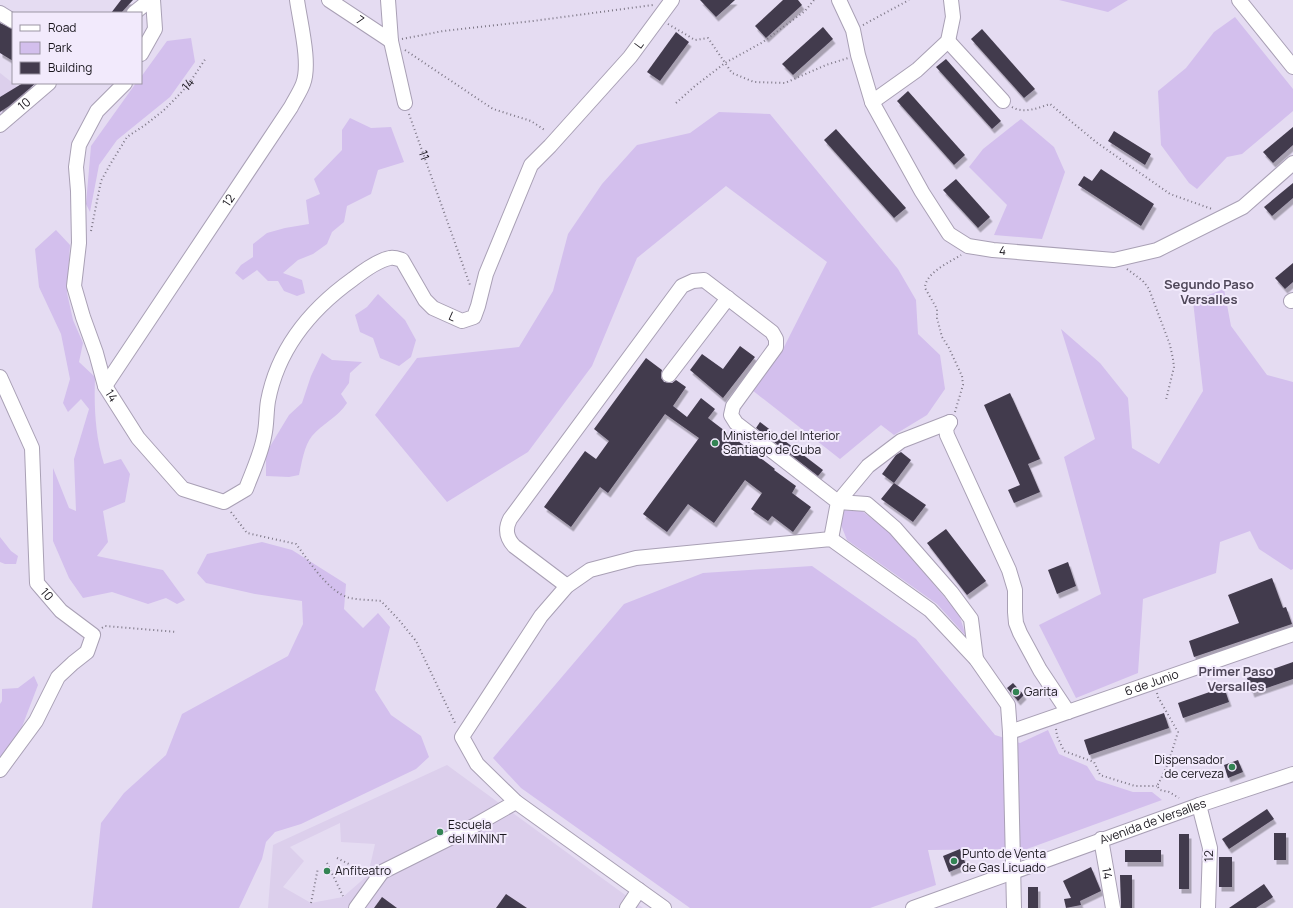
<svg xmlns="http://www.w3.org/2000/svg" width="1293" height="908" viewBox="0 0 1293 908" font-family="Manrope,sans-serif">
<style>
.built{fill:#dccfec;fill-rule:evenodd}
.green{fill:#d3bfed}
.building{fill:#433b4d;filter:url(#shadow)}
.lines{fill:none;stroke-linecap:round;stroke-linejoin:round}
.minor-casing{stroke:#a9a0b5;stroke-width:16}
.path{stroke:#7e7887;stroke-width:2;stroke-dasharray:1 3;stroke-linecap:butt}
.minor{stroke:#fff;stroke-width:14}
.poi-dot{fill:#338454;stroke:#f2eafc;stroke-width:1.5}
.labels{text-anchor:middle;stroke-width:4;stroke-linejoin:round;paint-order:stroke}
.street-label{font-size:12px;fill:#19161d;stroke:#f2eafc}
.poi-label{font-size:12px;fill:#19161d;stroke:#f2eafc;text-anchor:start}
.neighbourhood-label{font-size:13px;font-weight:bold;fill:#4f4759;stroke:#f2eafc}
</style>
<defs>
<filter id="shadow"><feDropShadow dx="2.5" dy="4.5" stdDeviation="0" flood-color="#0004"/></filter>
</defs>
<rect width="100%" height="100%" fill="#e5dcf2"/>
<g class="built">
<path d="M0,73L28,95L0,121Z"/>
<path d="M447,765L643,908H268L273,845ZM340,823L341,842L375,844L368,875L343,897L311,903L283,887L304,861L290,847Z"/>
</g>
<g class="green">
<path d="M1059,0H1128L1108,12Z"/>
<path d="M1235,17L1293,89V111L1242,154L1227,157L1197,189L1189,183L1161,145L1158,91L1186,68L1214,32Z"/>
<path d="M191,38L195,62L170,97L117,140L99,165L90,212L86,204L91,146L136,83H141V77L167,41Z"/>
<path d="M719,112L770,114L898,269L916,300L918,334L940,355L945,389L927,415L894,435L881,425L840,459L752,390L783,349L827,262L726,186L637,258L592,366L528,452L447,502L375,415L417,358L519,347L553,291L568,234L602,184L637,145L690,133Z"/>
<path d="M350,118L371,128L391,127L404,162L378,170L371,194L347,206L344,222L332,232L327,244L313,254L298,260L283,273L302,280L305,293L297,296L284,291L278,281H268L257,270L243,280L235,273L241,265L253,257V244L267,233L285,228L309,224L306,200L320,194L314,179L342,150V130Z"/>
<path d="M1021,119L1054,147L1065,172L1042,239L994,235L1007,205L969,167L983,149Z"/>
<path d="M56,230L70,245L67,293L73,320L83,343L79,362L95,377C94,407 95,435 104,464L121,459L130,474L125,502L103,511L108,542L97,556L163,570L185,600L177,604L166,598L148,604L112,592L83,598L69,578L53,541V468L69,508L76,511L74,459L89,409L81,399L68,412L63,403L70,379L61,334L39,287L35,249Z"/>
<path d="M1224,289L1231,326L1267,375L1293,382V569L1291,570L1259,549L1250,531L1220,542L1216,573L1143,599L1138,673L1076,698L1039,625L1101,594L1064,457L1095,439L1061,329L1100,363L1128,398L1132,448L1159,464L1203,391L1193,301Z"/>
<path d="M378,294L405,320L416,340L411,357L399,366L380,358L373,338L360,332L355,315L367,307Z"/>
<path d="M322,353L332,360L362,362L350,373L349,383L341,394L347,403C338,417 322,424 312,436C304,446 302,462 299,475L289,477L266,476V453L289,415L302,403L311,376Z"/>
<path d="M841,510L862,511L888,531L959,614L966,636L937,604L847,540L841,525Z"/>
<path d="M0,537L11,551L18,556L16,564H5L0,562Z"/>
<path d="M262,542L292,550L346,584L344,609L363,628L378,613L390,627L375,690L391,715L421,736L429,757L416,769L301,824L275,832L266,842L262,859L239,908H92L101,823L124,793L166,755L182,714L288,656L303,624L302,601L255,594L206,583L197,573L207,554Z"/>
<path d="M812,566L916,639L995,735L1020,743L1048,730L1059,754L1087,766L1096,780L1133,792H1152L1162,800L1027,849L928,850L936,885L870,908H690L521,788L493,758L624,604L703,573Z"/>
<path d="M34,676L38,685L20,732L0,767V704L2,701V689L18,688Z"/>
</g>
<g class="building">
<path d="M121,0H133L121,13H111Z"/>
<path d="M700,0H735L716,17Z"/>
<path d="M783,0H798L802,5L766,38L755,26Z"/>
<path d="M0,23L13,29V61L0,53Z"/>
<path d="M823,27L833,39L793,75L782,64Z"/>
<path d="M982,29L1035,89L1024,98L971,39Z"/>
<path d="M676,32L689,42L660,81L647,72Z"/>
<path d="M946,59L1001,121L992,129L936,67Z"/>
<path d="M23,83H36L9,106L0,112V97Z"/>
<path d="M908,91L965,155L954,165L897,101Z"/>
<path d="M1293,127V145L1273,163L1263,152Z"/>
<path d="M836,129L906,208L894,218L824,140Z"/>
<path d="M1114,131L1151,154L1145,165L1108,141Z"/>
<path d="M1101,169L1154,204L1141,226L1078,185L1084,176L1092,181Z"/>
<path d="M956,179L990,217L978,228L943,190Z"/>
<path d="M1293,183V198L1272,216L1264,207Z"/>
<path d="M1293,263V282L1285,289L1275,278Z"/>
<path d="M740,346L755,357L723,398L690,370L702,354L723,369Z"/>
<path d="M646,358L662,370L661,374V378L664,382L672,383L676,380L686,387L673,406L687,417L701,398L715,409L708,418L775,469L774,470L796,486L792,493L811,507L793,532L772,516L768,521L751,509L762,493L745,480L714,523L688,504L667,532L643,514L699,438L665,414L608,493L600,487L571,527L544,507L585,451L596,459L609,441L594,429Z"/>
<path d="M1010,393L1040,459L1028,464L1040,492L1014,503L1008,490L1020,485L984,405Z"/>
<path d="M760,422L823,470L818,476L756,428Z"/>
<path d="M901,452L911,460L894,483L882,474L896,455Z"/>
<path d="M894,483L926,505L913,522L881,499Z"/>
<path d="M946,529L986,581L967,595L927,543Z"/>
<path d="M1068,562L1076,586L1057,594L1048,570Z"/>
<path d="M1272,578L1283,608L1286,607L1292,624L1194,657L1189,641L1239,623L1228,595Z"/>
<path d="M1293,662V679L1252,693L1247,678Z"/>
<path d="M1013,683L1024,695L1018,701L1007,688Z"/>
<path d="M1224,687L1229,702L1183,718L1178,703Z"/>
<path d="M1164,713L1169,728L1089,755L1084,740Z"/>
<path d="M1238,760L1243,772L1228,778L1224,765Z"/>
<path d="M1267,809L1274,819L1229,849L1222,839Z"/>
<rect x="1274" y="833" width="12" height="27"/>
<rect x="1179" y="834" width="10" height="55"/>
<path d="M960,849L966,865L949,872L943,856Z"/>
<rect x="1125" y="850" width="36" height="12"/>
<rect x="1219" y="857" width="13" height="30"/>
<path d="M1091,867L1101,891L1080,901L1081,905L1066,908L1064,899L1071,898L1063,881Z"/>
<path d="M1120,875H1132V908H1121Z"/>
<path d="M1264,884L1273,897L1256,908H1229Z"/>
<rect x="1028" y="887" width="10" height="21"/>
<path d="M506,894L527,908H496Z"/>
<path d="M382,897L397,908H374Z"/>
</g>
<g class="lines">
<g class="minor-casing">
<g id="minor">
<path id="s3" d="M329,0L391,41"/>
<path d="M388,0L391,41L405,103"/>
<path id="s4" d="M839,0L853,30L858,55L872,102L922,192L949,234L968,246L993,250L1114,260L1157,250L1243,207L1293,163"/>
<path d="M1239,0L1293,67"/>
<path d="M0,13L13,21"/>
<path d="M134,13L150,0"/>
<path d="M948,41L1003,101"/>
<path d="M141,54L155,29L153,0"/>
<path id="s5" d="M125,83L97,111L79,145L76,167L78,191L79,243L74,286L83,317L96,353L105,386L138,438L183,489L224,502L246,489C252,473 261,454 264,437C267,425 266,413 268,401C278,348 311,309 353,279C362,272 379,260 390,258C394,257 399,259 402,260L425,300L433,308L462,321L474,317L478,306L486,274L531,165L550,146L630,57L672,0"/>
<path d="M872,102L917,70L948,41L953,17L951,0"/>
<path id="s6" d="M0,125L49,83"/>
<path d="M1291,301L1293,300"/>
<path d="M669,375L728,298"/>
<path id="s7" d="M0,377L32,448L37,583L61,611L93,635L87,652L73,663L58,677L36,721L0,770"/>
<path id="s8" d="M105,386L291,107C295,99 300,92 303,84C311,64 300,22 297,0"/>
<path d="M950,422L946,429L947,435L1009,570L1015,590V612L1016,623L1020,633L1040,670L1068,712"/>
<path d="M838,502L867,504L895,528L951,592L971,619L976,659"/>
<path d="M838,502L868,466L901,441L950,422"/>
<path d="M567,586L514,546C506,537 505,529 510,519L682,286L693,281L704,280L772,332L776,339V347L733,406L731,415L736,423L838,502L831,539"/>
<path id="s9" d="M1010,732L1293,634"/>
<path d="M1199,805L1210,848L1208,908"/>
<path id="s10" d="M1101,839L1113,908"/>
<path d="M356,908L382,872L472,827L516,802"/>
<path d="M627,908L639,890"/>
<path d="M664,908L516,802L477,764L462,737L541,616L567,586L590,570L636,558L831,539L930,610L976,659L1008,705L1010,732L1014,908"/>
<path id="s11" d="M913,908L1199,805L1293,774"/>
</g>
</g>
<g class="path">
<path d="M668,24L695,40L708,38L732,73L754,82L785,83L826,65L848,58"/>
<path d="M863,25L909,0"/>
<path d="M402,39L443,31L533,21L653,5"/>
<path d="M405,50L493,109L531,121L546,131"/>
<path d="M676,103L695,86L725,63L763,42L805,11L814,0"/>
<path d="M1012,107C1024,114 1038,108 1050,104L1096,142L1170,194L1212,209"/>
<path id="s1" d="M409,114L470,285"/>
<path id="s2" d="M91,231L101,181L111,163L127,137L145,125L163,111L177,97L188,85L206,58"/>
<path d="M1127,269L1143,281L1149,289L1170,345L1173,359L1174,367L1166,400"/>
<path d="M955,412L963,385L962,376L949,348L942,337L937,318V309L925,288C925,273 950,262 961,255"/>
<path d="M231,512L247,533L296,544C309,561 329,593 350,598C360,600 371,600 381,601L399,620L416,641L456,725"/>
<path d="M102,628L105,626L177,632"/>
<path d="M1157,693L1158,697L1178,732C1172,751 1167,769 1157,786L1160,790L1169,792L1179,798"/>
<path d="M1056,729L1057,736L1064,751L1094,762L1100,775L1135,786H1157"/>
<path d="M337,858L366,873"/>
<path d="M327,863L343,896"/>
<path d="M311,903L318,868"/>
</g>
<use href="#minor" class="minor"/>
</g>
<g class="poi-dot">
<circle cx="715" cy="443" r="4"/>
<circle cx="1016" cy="692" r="4"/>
<circle cx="1232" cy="767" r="4"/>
<circle cx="440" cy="832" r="4"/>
<circle cx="954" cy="861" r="4"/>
<circle cx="327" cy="871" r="4"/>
</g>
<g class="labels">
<g class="street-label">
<text dy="4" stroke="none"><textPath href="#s3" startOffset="37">7</textPath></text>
<text dy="4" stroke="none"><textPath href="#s5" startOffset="1248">L</textPath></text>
<text dy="4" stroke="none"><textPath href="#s2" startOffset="183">14</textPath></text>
<text dy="4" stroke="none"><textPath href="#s6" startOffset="32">10</textPath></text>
<text dy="4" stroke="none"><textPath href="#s1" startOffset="44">11</textPath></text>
<text dy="4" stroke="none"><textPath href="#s8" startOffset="223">12</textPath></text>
<text dy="4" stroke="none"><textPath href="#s4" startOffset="318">4</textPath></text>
<text dy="4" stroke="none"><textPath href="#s5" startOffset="900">L</textPath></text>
<text dy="4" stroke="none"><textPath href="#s5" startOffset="336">14</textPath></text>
<text dy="4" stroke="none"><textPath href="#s7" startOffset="228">10</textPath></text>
<text dy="4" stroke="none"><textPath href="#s9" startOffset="150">6 de Junio</textPath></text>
<text dy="4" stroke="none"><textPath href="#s11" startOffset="255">Avenida de Versalles</textPath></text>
<text transform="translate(1209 856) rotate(-91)" y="4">12</text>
<text dy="4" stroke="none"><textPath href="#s10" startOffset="35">14</textPath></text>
</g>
<g class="poi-label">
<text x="723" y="440">Ministerio del Interior<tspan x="723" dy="14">Santiago de Cuba</tspan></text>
<text x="1024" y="696">Garita</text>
<text x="1224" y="764" text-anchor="end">Dispensador<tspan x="1224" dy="14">de cerveza</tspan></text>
<text x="448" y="829">Escuela<tspan x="448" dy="14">del MININT</tspan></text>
<text x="962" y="858">Punto de Venta<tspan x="962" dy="14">de Gas Licuado</tspan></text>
<text x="335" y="875">Anfiteatro</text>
</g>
<g class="neighbourhood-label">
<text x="1209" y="289">Segundo Paso<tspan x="1209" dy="15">Versalles</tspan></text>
<text x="1236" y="676">Primer Paso<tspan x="1236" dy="15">Versalles</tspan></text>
</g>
</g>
<rect x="12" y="12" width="130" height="72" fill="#f2eafc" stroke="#9b95a3"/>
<rect x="20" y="25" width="20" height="6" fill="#ffffff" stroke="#9b95a3"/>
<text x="48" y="32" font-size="12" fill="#19161d">Road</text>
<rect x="20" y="42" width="20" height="12" fill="#d3bfed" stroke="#9b95a3"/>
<text x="48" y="52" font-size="12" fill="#19161d">Park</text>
<rect x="20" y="62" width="20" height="12" fill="#433b4d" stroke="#9b95a3"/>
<text x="48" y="72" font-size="12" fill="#19161d">Building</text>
</svg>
